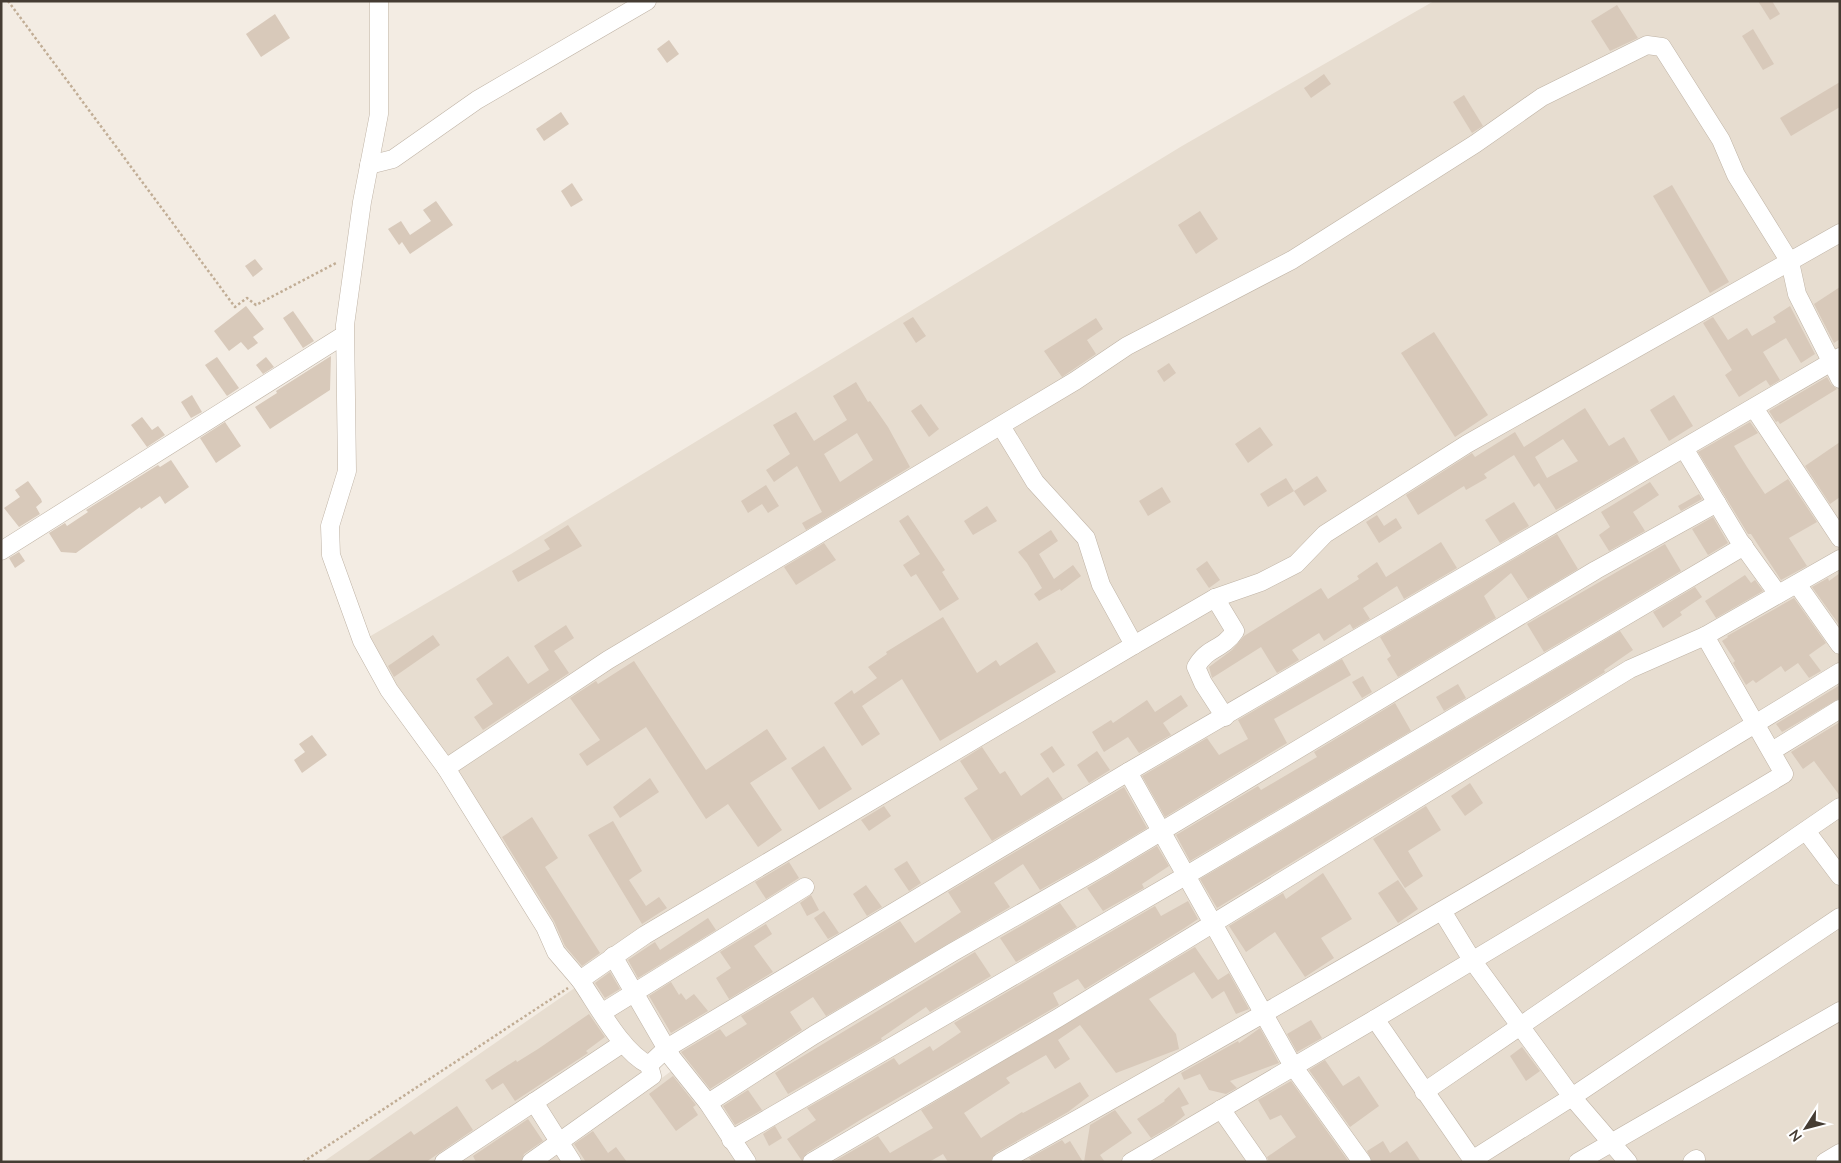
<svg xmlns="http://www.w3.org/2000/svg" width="1841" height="1163" viewBox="0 0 1841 1163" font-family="Lato,sans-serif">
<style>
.residential{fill:#e7ddd0}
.building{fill:#d8c9ba;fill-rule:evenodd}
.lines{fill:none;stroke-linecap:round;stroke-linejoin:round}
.minor-casing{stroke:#bfb3a5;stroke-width:19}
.path{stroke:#c1ad95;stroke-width:2.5;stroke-dasharray:2.5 2.5;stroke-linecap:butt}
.minor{stroke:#fff;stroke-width:18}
</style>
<rect width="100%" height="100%" fill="#f3ece3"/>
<g class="residential">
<path d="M1434,1H1840V1162H751L671,1054L641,1058L599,1000L362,641L511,554L1182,146Z"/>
<path d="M579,985L655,1083L674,1069L739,1162H323Z"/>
</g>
<g class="building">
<path d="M1758,1H1772L1780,14L1770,20Z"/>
<path d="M1617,5L1638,38L1610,51L1591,21Z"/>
<path d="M275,14L290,38L261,57L246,34Z"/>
<path d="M1753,29L1774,64L1763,70L1742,36Z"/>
<path d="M669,40L679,54L667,63L657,49Z"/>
<path d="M1324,74L1331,84L1311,98L1304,88Z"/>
<path d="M1840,82V107L1791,136L1780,118Z"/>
<path d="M1464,95L1483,126L1472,133L1453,102Z"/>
<path d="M561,112L569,124L544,141L536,129Z"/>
<path d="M572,183L583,200L571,207L561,191Z"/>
<path d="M1672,185L1729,282L1710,293L1653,196Z"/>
<path d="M436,201L453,225L410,254L402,242L399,245L388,229L401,221L410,235L431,221L423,210Z"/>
<path d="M1200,211L1218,239L1196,254L1178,225Z"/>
<path d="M255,259L263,269L253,277L245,266Z"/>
<path d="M1840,287V339L1834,343L1814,304Z"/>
<path d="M246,306L264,329L253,337L258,343L248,350L241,342L229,351L214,331Z"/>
<path d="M1790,306L1815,354L1801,363L1786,338L1763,352L1780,380L1770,386L1766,380L1739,397L1725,375L1732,370L1703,323L1713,317L1728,340L1747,328L1752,336L1776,322L1773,317Z"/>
<path d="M293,311L314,341L303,348L283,318Z"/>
<path d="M913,317L926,336L916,343L903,323Z"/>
<path d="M1096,318L1103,329L1087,340L1096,354L1062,377L1044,351Z"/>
<path d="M1434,332L1488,415L1455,437L1401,353Z"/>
<path d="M331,356L330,390L270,429L255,407L277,393L276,391Z"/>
<path d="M217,357L239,388L227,396L205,365Z"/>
<path d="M266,357L274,367L263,374L256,365Z"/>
<path d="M1169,363L1176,373L1164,382L1157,371Z"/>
<path d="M1827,377L1831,384L1837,389L1780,424L1778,421L1776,422L1769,411Z"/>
<path d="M856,382L868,402L870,401L888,427L910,467L806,530L802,523L822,512L797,466L774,482L766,470L790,454L773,425L796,412L814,441L847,420L833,396ZM857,433L873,460L840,482L824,454Z"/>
<path d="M192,395L202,412L191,418L181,402Z"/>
<path d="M1674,395L1693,426L1669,441L1650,410Z"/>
<path d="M921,404L939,429L929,437L911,411Z"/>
<path d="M1585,408L1609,446L1624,437L1639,462L1556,510L1539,483L1534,487L1514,455L1484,474L1487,478L1466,490L1464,486L1418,515L1406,495L1472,453L1475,457L1515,432L1524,447ZM1563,439L1578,461L1547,478L1535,457Z"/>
<path d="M142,417L152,430L158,426L165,435L147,447L131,425Z"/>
<path d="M225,422L241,446L216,463L200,438Z"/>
<path d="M1750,422L1758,433L1734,446L1747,467L1765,494L1788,479L1817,522L1789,538L1807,566L1781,580L1751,534H1748L1698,452Z"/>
<path d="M1260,427L1273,445L1248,463L1235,444Z"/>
<path d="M1840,442V497L1830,504L1805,466Z"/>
<path d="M171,460L189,487L165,504L160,496L141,509L140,507L76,553L61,552L49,533L65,523L67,526L88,512L86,510L158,465L160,467Z"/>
<path d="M1317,476L1327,491L1304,506L1294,491Z"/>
<path d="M1286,478L1294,491L1268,507L1260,494Z"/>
<path d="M28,481L41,499L42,502L36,507L40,514L19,527L4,508L20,497L15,490Z"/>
<path d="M1650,482L1659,495L1633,512L1645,531L1609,551L1599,535L1610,527L1601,512Z"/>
<path d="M766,485L779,506L768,513L762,504L748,513L741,501Z"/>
<path d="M1162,487L1171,502L1148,516L1139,501Z"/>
<path d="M1699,494L1702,499L1681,511L1678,506Z"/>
<path d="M1514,502L1529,526L1500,543L1485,520Z"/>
<path d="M987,506L997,521L973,535L964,521Z"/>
<path d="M908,515L945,570L942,572L959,599L940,611L916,574L911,577L903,565L920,554L899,521Z"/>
<path d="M1377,515L1384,526L1396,518L1402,528L1379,543L1366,522Z"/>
<path d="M1713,517L1728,543L1708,555L1692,529Z"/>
<path d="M568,525L582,546L518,582L512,571L550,549L544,540Z"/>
<path d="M1051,530L1058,541L1039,554L1054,579L1073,565L1081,576L1061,591L1060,589L1039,601L1034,594L1042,588L1027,563L1018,552Z"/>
<path d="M1557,534L1578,569L1528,599L1511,573L1484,596L1496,618L1398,677L1387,659L1391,656L1380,637Z"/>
<path d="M1441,542L1457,568L1404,599L1397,586L1363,608L1370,619L1353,629L1350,624L1324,641L1319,633L1292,650L1299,660L1277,673L1261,647L1212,678L1209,667L1232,650L1244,636L1321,588L1328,599L1359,579L1357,576L1377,562L1386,577Z"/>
<path d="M824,543L836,560L796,585L784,567Z"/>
<path d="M1665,544L1681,571L1544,652L1527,624Z"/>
<path d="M19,552L25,561L15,568L9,558Z"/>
<path d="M1207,561L1220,580L1209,588L1196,569Z"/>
<path d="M1840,573V626L1812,587L1828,578L1829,581Z"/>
<path d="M1745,575L1751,583L1755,580L1763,591L1716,618L1705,601Z"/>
<path d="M1695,587L1702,597L1680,612L1682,615L1663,628L1653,612Z"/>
<path d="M1794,598L1826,643L1809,655L1821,671L1809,678L1798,663L1785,672L1781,666L1756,683L1753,680L1746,685L1733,663L1735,661L1722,641L1728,637L1727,636Z"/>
<path d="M943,617L977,673L996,660L1000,666L1037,642L1056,672L940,741L902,679L862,706L880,734L862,746L834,703L852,690L854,694L877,678L868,667L887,654L886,652Z"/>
<path d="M566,625L574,638L554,651L569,673L483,730L474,717L493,704L476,679L508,656L528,684L549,670L534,646Z"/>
<path d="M1620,631L1633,650L1604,670L1605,672L1217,908L1200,879Z"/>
<path d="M433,635L440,645L394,677L388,666Z"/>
<path d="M1342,659L1351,675L1274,719L1287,743L1165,817L1142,776L1207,738L1219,755L1248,739L1238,720Z"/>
<path d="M634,661L706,770L767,729L787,759L750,783L782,830L758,847L728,804L706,819L646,727L587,766L579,754L600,740L570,698L596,681L598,684Z"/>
<path d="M1363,676L1372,692L1362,698L1352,682Z"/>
<path d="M1458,684L1466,698L1444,711L1436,697Z"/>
<path d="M1840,685V698L1782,732L1776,724Z"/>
<path d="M1181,695L1188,706L1163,723L1171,735L1139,753L1128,737L1104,752L1092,732L1111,720L1113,723L1147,700L1155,712Z"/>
<path d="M1395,703L1411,731L1190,861L1176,835L1258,786L1261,790L1317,757L1314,752Z"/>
<path d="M1840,722V796L1814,761L1803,769L1791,752Z"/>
<path d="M312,735L327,755L302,773L294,760L305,752L299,744Z"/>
<path d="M824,746L852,789L819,810L791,768Z"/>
<path d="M1052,746L1065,765L1053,773L1040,754Z"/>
<path d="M982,747L1000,774L1005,771L1021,796L1048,777L1063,799L992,841L964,798L978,789L960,761Z"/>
<path d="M1097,751L1110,770L1089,783L1077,765Z"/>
<path d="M650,778L659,792L620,818L613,807Z"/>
<path d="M1470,783L1483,803L1465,816L1451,796Z"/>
<path d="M1124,787L1147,828L1097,858L1040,890L1023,864L994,883L1010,907L826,1016L813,997L790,1012L802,1030L710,1089L681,1052L720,1029L726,1037L747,1024L741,1016L900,921L915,943L961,912L948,892Z"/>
<path d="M884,806L891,816L869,831L861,820Z"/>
<path d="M1426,806L1441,830L1408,851L1423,876L1405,888L1373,839Z"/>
<path d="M532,817L558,858L545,867L600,953L582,966L565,946L554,921L502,837Z"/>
<path d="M613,821L642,871L629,880L646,906L659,897L667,908L642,924L588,835Z"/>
<path d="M1157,846L1169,866L1142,884L1144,888L1103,911L1087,888Z"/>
<path d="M907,861L921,883L909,891L894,869Z"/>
<path d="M789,862L799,878L766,899L755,882Z"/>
<path d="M1323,873L1352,919L1321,938L1334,958L1305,977L1275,932L1246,952L1229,926L1283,893L1286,899Z"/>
<path d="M1398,880L1418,909L1398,923L1378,893Z"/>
<path d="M866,885L882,907L867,916L853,894Z"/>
<path d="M811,895L819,910L807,916L800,903Z"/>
<path d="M1188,901L1198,919L1183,929L1085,989L1078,979L1053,993L1059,1005L865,1117L807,1153L802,1161L787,1139L816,1120L807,1108L894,1058L899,1065L930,1046L933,1051L961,1032L954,1023L1155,906L1161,916Z"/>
<path d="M1060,903L1077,927L1016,962L1000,938Z"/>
<path d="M824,911L839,933L828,939L814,918Z"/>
<path d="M708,918L716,930L638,978L628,960L655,942L660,950Z"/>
<path d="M766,924L772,934L754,946L773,972L729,999L716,978L731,968L720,952Z"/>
<path d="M1195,947L1218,980L1229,973L1249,1009L1236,1014L1224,991L1212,999L1194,972L1149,999L1176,1034L1179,1049L1116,1073L1080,1025L1058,1040L1070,1059L1055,1069L1046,1055L1006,1078L1010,1083L964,1113L981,1138L1022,1112L1023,1113L1080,1082L1089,1096L1068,1112L996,1153L990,1162H948L943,1154L929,1162H833L878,1136L890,1153L933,1128L921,1110Z"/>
<path d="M975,952L991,976L930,1012L926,1007L881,1038L882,1040L788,1094L775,1073Z"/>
<path d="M610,972L620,989L605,998L595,983Z"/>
<path d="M671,982L679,995L681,993L686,1000L694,994L708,1011L671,1033L649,996Z"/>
<path d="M589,1014L605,1037L586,1051L588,1053L515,1101L503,1083L492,1090L485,1080L516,1060L517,1062L538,1049Z"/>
<path d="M1311,1020L1322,1038L1297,1052L1287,1034Z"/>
<path d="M1260,1028L1279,1063L1230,1081L1237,1088L1226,1094L1209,1090L1200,1074L1184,1080L1181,1073L1238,1041L1239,1043Z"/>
<path d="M1522,1047L1540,1071L1526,1081L1510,1056Z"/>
<path d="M1325,1060L1343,1086L1359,1076L1379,1106L1350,1127L1309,1070Z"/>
<path d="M673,1076L696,1105L693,1107L698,1115L676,1131L649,1094Z"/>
<path d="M1291,1081L1349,1162H1269L1267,1157L1296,1137L1281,1115L1270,1120L1258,1100Z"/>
<path d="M1179,1087L1189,1104L1181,1107L1185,1115L1173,1125L1151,1138L1137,1119L1165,1101L1164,1100Z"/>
<path d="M748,1090L762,1110L735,1125L723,1106Z"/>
<path d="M457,1106L473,1130L426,1162H366L411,1131L414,1135Z"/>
<path d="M1115,1110L1132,1133L1100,1155L1105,1162H1084L1090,1125Z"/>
<path d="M528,1119L543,1141L524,1154L521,1162H476L473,1156Z"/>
<path d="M775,1126L782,1138L769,1146L763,1134Z"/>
<path d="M593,1131L608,1153L616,1147L627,1162H586L574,1144Z"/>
<path d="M1062,1140L1065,1144L1070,1141L1083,1162H1032L1029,1158Z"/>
<path d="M1383,1141L1390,1153L1407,1141L1421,1162H1372L1367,1151Z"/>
</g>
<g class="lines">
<g class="minor-casing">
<g id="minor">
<path d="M379,1V114L362,202L345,325L347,471L330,526L331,555L362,641L389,690L446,768L545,927L556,952L580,980"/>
<path d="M369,165L393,159L477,100L647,1"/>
<path d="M1840,233L1467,444L1325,534L1296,564L1261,582L1215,598L1134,645L645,935L580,980C598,1006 622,1052 649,1065L667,1048L1128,772L1840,357"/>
<path d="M1754,408L1840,538"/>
<path d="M1001,426L1035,482L1086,538L1101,585L1134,645"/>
<path d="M1685,450L1739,540L1778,594"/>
<path d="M1,551L344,335"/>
<path d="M1797,584L1840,645"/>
<path d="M1215,598L1235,631C1222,651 1208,646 1196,667L1203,683L1225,717"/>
<path d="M1772,751L1840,709"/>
<path d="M446,768L608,660L1075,381L1127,346L1292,260L1475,144L1542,97L1647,45L1662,47L1721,140L1736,175L1790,262L1797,294L1840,379"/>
<path d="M1128,772L1293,1066L1362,1162"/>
<path d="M1806,831L1840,876"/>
<path d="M1442,911L1472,960L1572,1097L1628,1162"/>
<path d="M613,956L672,1058L708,1103L747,1162"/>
<path d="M603,1012L805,887"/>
<path d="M1375,1019L1474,1162"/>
<path d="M1424,1092L1840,807"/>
<path d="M534,1102L572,1162"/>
<path d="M708,1103L814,1035L953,952L1102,867L1596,570L1717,503"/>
<path d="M1221,1109L1258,1162"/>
<path d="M731,1140L1187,875L1744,546"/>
<path d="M1472,1160L1572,1097L1840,917"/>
<path d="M444,1162L623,1043"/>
<path d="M531,1162L652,1076L649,1065"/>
<path d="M812,1162L1058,1018L1630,669L1705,636L1840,559"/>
<path d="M1001,1162C1284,1004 1564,842 1840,672"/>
<path d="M1131,1162L1375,1019L1784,774L1705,636"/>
<path d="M1578,1162L1840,1011"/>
<path d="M1692,1162L1696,1159"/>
<path d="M1825,1162L1840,1153"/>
</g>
</g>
<g class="path">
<path d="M8,1L235,307L247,298L256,305L338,262"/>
<path d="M303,1162L568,988"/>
</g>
<use href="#minor" class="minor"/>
</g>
<rect width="1841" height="1163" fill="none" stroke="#453c33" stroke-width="5"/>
<g transform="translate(1806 1128) rotate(234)" stroke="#ffffff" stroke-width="4" paint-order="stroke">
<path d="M0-4L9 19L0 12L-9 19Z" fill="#453c33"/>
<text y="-8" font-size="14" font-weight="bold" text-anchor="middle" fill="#453c33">N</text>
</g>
</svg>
